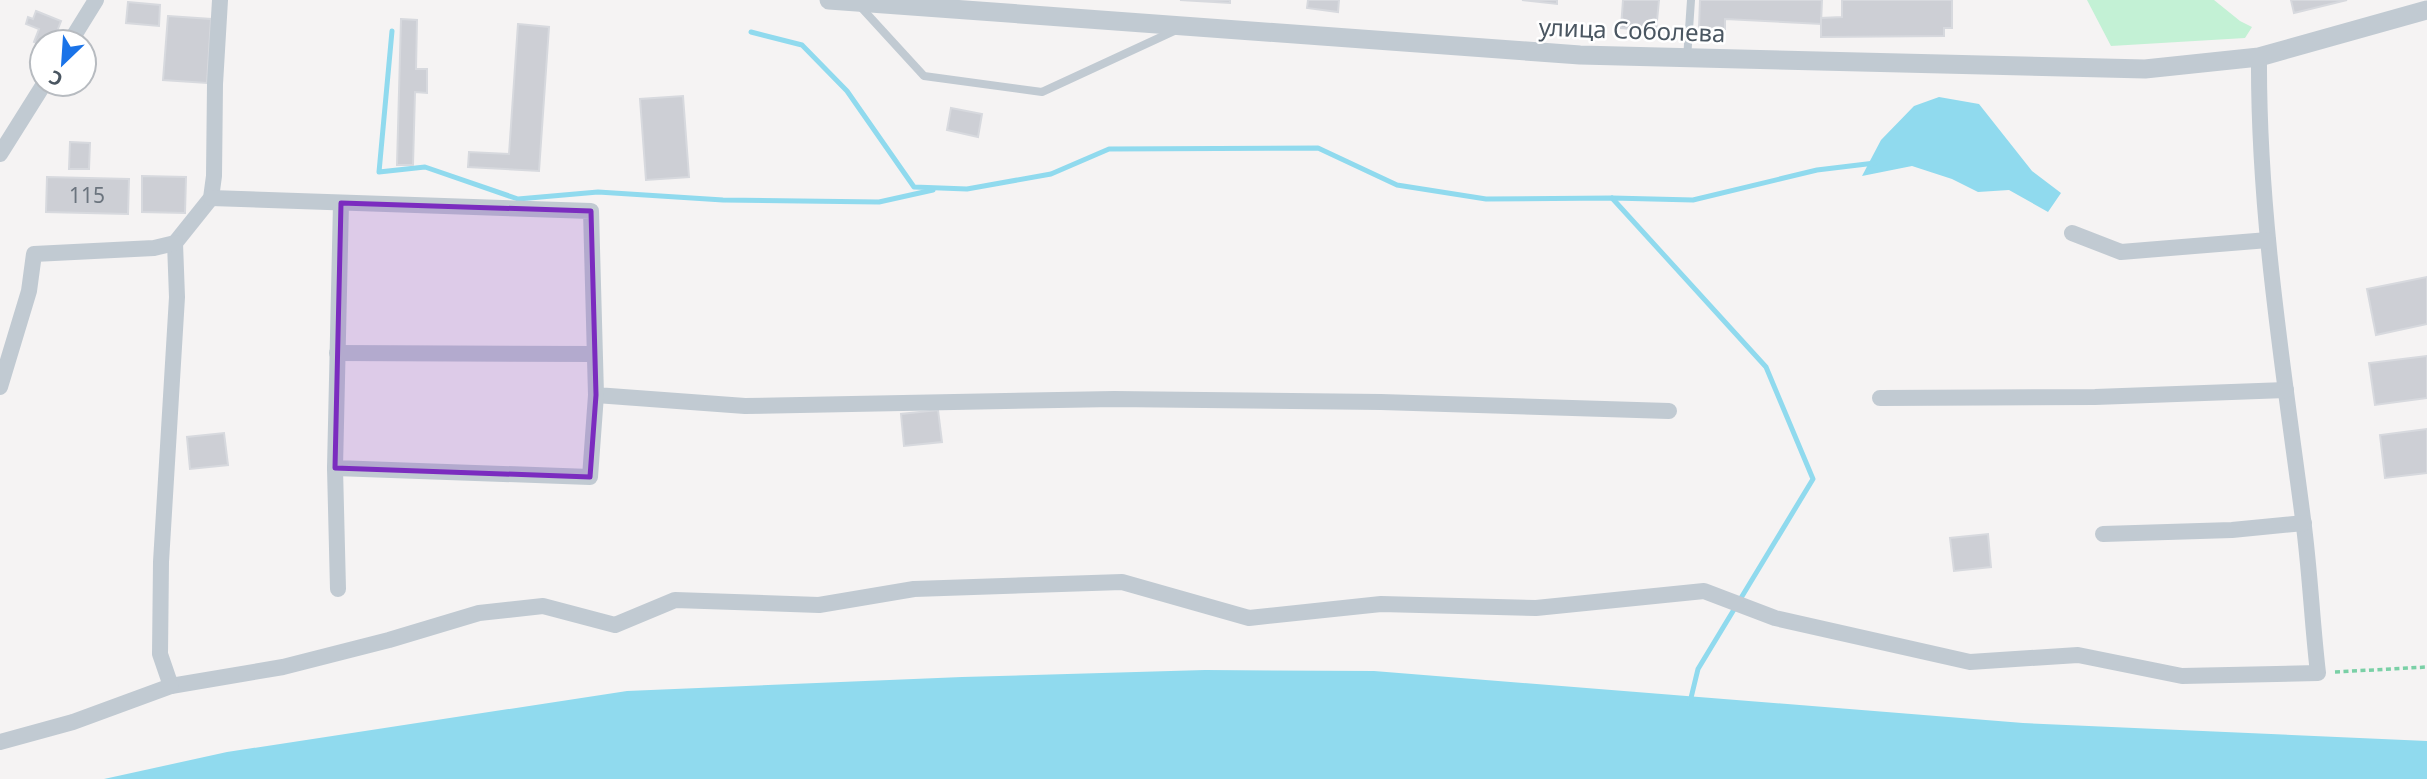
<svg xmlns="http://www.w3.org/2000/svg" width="2427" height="779" viewBox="0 0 2427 779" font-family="'Noto Sans',sans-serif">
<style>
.green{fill:#c3f1d5}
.water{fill:#90daee}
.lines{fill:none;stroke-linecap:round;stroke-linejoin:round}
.stream{stroke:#90daee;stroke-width:5}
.building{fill:#cdcfd5;stroke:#d7d9de;stroke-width:2}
.path{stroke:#7ad0a6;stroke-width:3.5;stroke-dasharray:5 3.5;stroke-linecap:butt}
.service{stroke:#c1cad2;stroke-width:8}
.minor{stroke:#c1cad2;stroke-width:16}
.tertiary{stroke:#c1cad2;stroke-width:19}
.marked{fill:#7b2cbf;fill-opacity:0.2;stroke:#7b2cbf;stroke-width:5;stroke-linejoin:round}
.labels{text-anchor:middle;stroke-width:5;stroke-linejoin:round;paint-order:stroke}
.number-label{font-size:21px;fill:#6b747e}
.street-label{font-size:24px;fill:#4a5661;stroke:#fff}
</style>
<rect width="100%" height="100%" fill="#f5f3f3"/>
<path class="green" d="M2087,0H2214L2240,21L2252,27L2245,38L2111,46Z"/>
<g class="water">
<path d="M1939,97L1979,104L2032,171L2061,193L2048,212L2009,190L1978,192L1952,179L1912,166L1862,176L1881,140L1914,106Z"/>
<path d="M1205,670L1374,671L2023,723L2427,741V779H104L227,752L627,691L962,677Z"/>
</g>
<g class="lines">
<g class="stream">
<path d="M392,31L379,172L425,167L518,199L598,192L723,200L879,202L933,190"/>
<path d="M751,32L802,45L847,91L914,187L967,189L1051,174L1109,149L1318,148L1397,185L1486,199L1612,198L1693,200L1817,170L1875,163"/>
<path d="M1612,198L1766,367L1813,479L1698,669L1690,702"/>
</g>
</g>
<g class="building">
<path d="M1180,0H1230V3Z"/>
<path d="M1308,0H1339L1338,12L1307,8Z"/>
<path d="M1522,0H1557V4Z"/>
<path d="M1623,0H1659L1656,31L1621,28Z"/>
<path d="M1700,0H1822L1821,24L1725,19V29L1699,28Z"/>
<path d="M1842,0H1952V28H1944V36L1821,37V18L1842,17Z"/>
<path d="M2291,0H2347L2294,13Z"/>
<path d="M128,2L160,5L159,26L126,23Z"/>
<path d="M36,11L61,21L56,34L60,35L58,42H42V45L34,42L39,29L26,24L28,17L33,19Z"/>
<path d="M168,16L211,19L207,83L163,80Z"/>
<path d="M401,19L417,20L416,69H427V93L415,92L413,165H397Z"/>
<path d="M518,24L549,27L539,171L468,167L469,152L509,154Z"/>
<path d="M683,96L689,177L646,180L640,99Z"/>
<path d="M951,108L982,114L978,137L947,130Z"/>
<path d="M70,142L90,143L89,169H69Z"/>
<path d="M142,176L186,177L185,213L142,212Z"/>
<path d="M47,177L129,179L128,214L46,212Z"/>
<path d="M2427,277V324L2376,335L2367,289Z"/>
<path d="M2427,356V398L2375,405L2369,363Z"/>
<path d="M938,410L942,442L904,446L901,414Z"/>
<path d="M2427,429V473L2385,478L2380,435Z"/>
<path d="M224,433L228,465L190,469L187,437Z"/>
<path d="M1988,534L1991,567L1954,571L1950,538Z"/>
</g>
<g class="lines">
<path class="path" d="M2335,672L2427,667"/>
<g class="service">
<path d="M858,4L924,76L1042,92L1174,31"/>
<path d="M1687,59L1691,0"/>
</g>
<g class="minor">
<path d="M220,0L215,84L214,176L211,198L175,243L177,297L161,562L160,654L171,686L283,667L389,640L479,613L543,606L615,625L675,600L819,605L914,589L1122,582L1249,618L1381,604L1536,608L1704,591L1775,618L1970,662L2078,655L2182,676L2318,673C2312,622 2310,570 2303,519C2283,366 2258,212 2259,57"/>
<path d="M70,42L96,0"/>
<path d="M0,154L44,84"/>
<path d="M211,198L591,211L596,395L745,406L1114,399L1381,402L1669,411"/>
<path d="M341,203L335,468L590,477L596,395"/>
<path d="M2072,233L2121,252L2268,240"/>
<path d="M337,353L594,354"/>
<path d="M0,387L29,291L34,254L154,248L175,243"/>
<path d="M1880,398L2095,397L2286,390"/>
<path d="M335,468L338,589"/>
<path d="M2103,534L2232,530L2304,523"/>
<path d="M0,742L73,722L171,686"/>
</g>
<path class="tertiary" d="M829,0L1580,55L2145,69L2259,57L2427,10"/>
</g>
<path class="marked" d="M341,203L591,211L596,395L590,477L335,468Z"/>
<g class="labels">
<g class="number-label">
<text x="87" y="203">115</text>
</g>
<g class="street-label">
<text transform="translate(1632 31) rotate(2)" y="8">улица Соболева</text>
</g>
</g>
<g transform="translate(63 63) rotate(205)"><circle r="33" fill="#ffffff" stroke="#b7bbc0" stroke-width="2"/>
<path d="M0-5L12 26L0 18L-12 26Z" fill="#1a73e8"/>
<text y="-10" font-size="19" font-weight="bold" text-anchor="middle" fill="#4a5661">С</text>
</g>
</svg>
